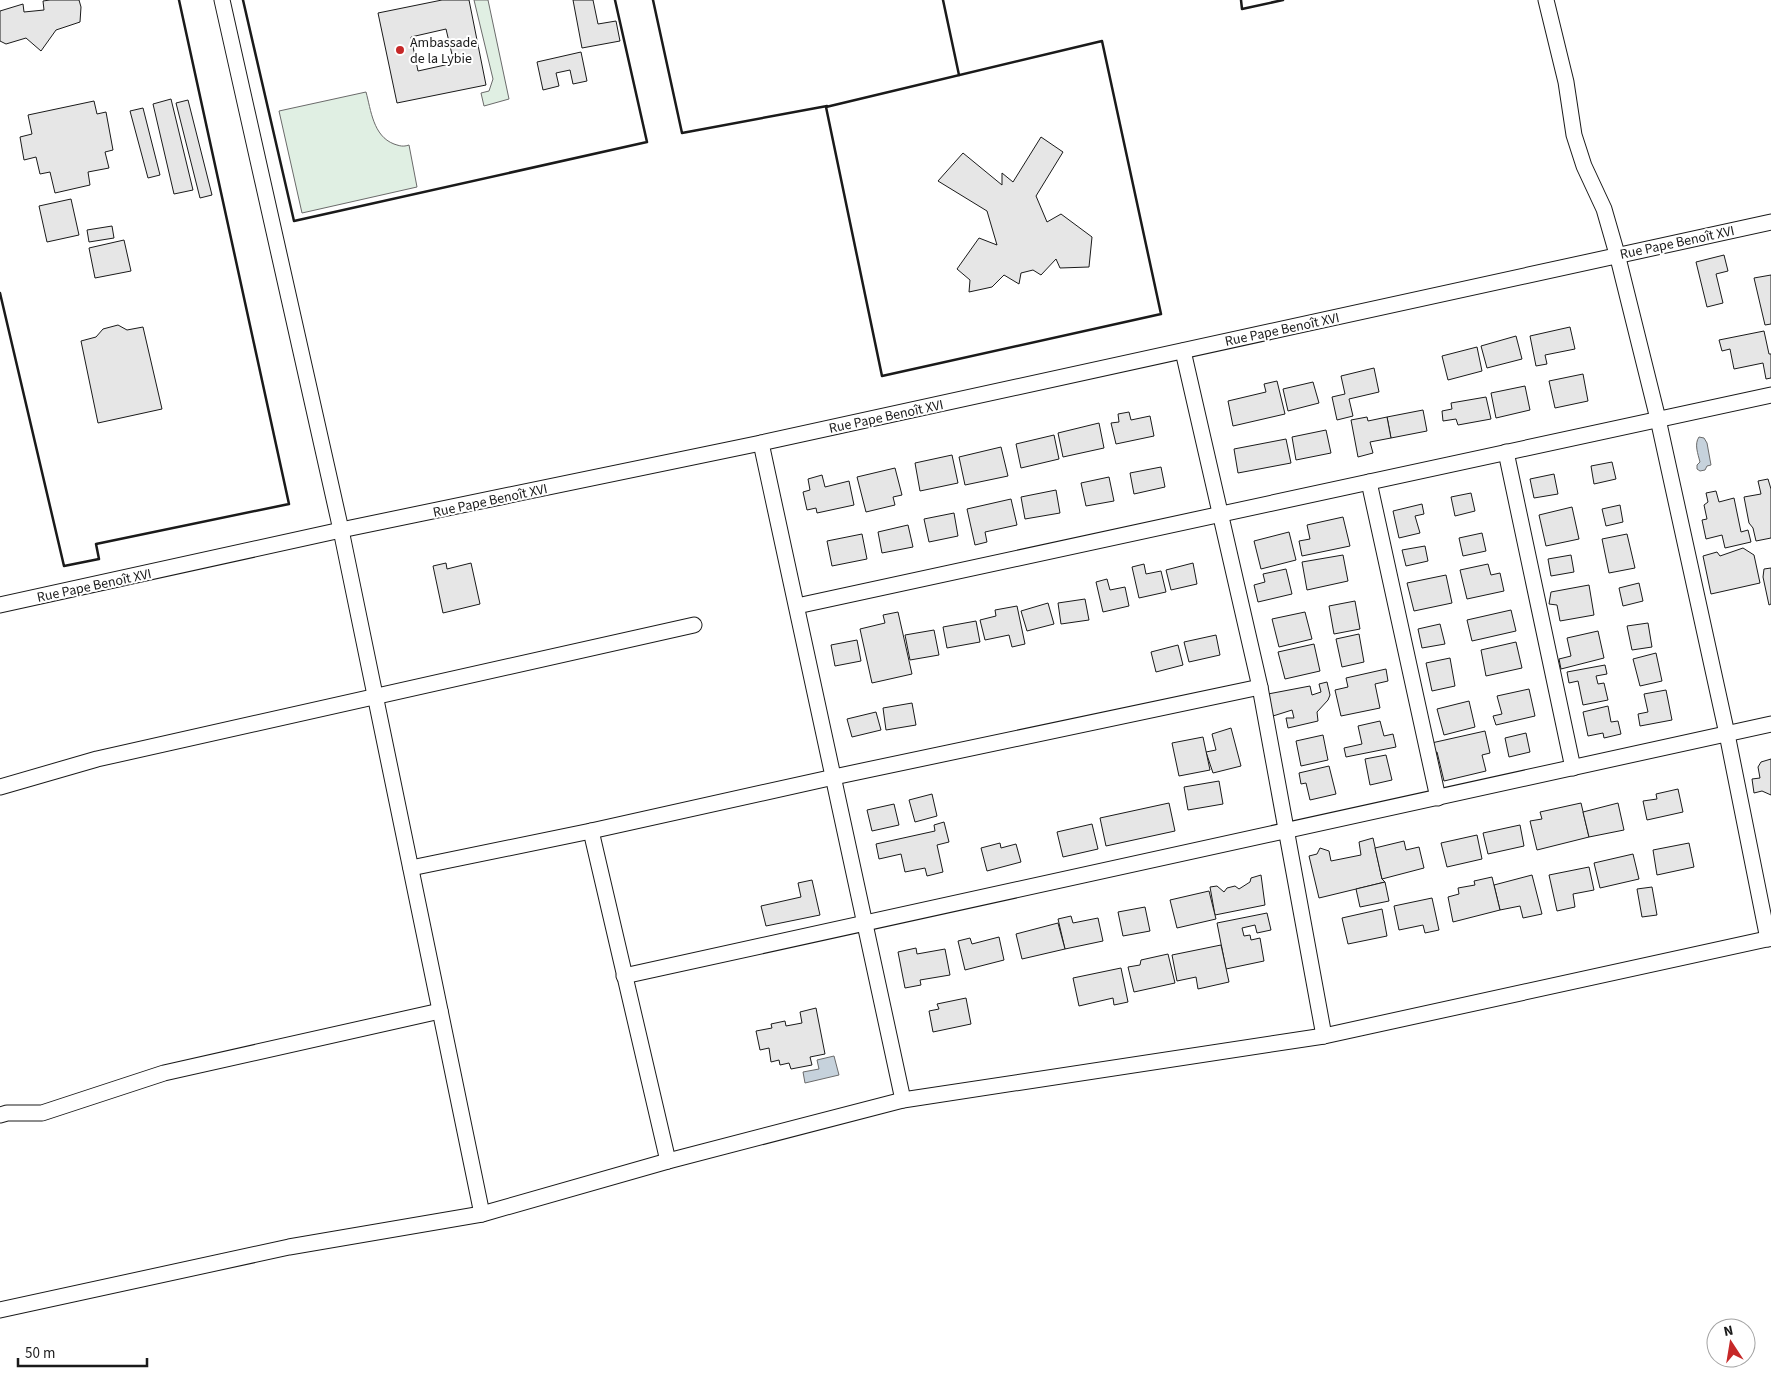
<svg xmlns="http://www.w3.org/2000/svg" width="1771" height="1383" viewBox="0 0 1771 1383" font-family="'Source Sans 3',sans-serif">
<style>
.green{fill:#e0efe3;stroke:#6a6a6a}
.water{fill:#c6d2dc;stroke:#6a6a6a}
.building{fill:#e6e6e6;stroke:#1a1a1a;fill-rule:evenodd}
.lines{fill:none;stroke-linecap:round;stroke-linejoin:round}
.minor-casing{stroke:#1a1a1a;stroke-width:17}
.minor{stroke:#fff;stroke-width:15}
.wall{stroke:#1a1a1a;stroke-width:2.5}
.poi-dot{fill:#c62828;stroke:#fff;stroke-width:2}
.labels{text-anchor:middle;stroke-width:4;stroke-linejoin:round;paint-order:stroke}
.poi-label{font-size:14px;fill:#1a1a1a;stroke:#fff;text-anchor:start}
.street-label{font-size:14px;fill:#1a1a1a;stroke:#fff}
</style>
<rect width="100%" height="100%" fill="#fff"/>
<g class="green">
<path d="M474,0H488L509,99L484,106L481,93L489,91L493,79Z"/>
<path d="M366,92C371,110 373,136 394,144C400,146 403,147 409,145L417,187L302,213L279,111Z"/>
</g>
<g class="water">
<path d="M1699,437L1704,438L1707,443L1711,465L1707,466L1705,470L1700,471L1697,469V465L1700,462C1698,454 1694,444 1699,437Z"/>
<path d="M834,1056L839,1075L805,1083L803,1072L819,1069L817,1060Z"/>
</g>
<g class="building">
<path d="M50,0H79L81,7L80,22L56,30L41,51L26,38L6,44L0,41V11L23,4L24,12L44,10L43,1Z"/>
<path d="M442,0H469L486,85L397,103L378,13ZM446,29L454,63L418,71L411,37Z"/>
<path d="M573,0H593L598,24L616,21L620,41L582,48Z"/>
<path d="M581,52L587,81L573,84L570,70L556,73L559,86L543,90L537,62Z"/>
<path d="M171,99L193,190L174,194L153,104Z"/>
<path d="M188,100L212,195L200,198L176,103Z"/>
<path d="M94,101L97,114L106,112L113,150L105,152L109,168L88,172L90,185L55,193L50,172L40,174L36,157L24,160L20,137L32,134L28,115Z"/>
<path d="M143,108L160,175L148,178L130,111Z"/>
<path d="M1041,137L1063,152L1036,196L1047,222L1061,214L1092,237L1089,267L1060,268L1056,259L1041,275L1033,270L1021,273L1019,284L1004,275L992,287L969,292L970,280L957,269L979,238L997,245L987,211L938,181L963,153L1002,185V173L1013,182Z"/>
<path d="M71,199L79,235L47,242L39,206Z"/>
<path d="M112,226L114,238L89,242L87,230Z"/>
<path d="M124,240L131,271L95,278L89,248Z"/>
<path d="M1724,255L1728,271L1716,274L1723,303L1707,307L1696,262Z"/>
<path d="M1771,275V324L1765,325L1754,278Z"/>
<path d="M118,325L127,330L143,327L162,409L98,423L81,341L96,337L103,329Z"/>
<path d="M1570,327L1575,349L1545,355L1547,364L1536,366L1530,336Z"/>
<path d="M1764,331L1769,354H1771V378L1766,379L1763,363L1734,369L1730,349L1722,351L1719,340Z"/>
<path d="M1516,336L1522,359L1487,368L1481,346Z"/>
<path d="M1477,347L1482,371L1448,380L1442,356Z"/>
<path d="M1374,368L1379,392L1349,399L1353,416L1337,420L1332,397L1345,394L1341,376Z"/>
<path d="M1583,374L1588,401L1555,408L1549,381Z"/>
<path d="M1277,381L1285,414L1233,426L1228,401L1266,392L1264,384Z"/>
<path d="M1313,382L1319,403L1288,411L1283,389Z"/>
<path d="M1525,386L1530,410L1496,418L1491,393Z"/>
<path d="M1486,397L1491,419L1458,425L1456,419L1443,421L1442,411L1452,409L1451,403Z"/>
<path d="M1423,410L1427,431L1391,438L1387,417Z"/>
<path d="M1129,412L1131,420L1150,416L1154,436L1116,444L1111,423L1119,422L1118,414Z"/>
<path d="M1367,417L1368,421L1387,417L1391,438L1370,442L1373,453L1358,457L1351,420Z"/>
<path d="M1099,423L1104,448L1063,457L1058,433Z"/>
<path d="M1326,430L1331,453L1296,460L1292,437Z"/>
<path d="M1054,435L1059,459L1021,468L1016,444Z"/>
<path d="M1286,439L1291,463L1238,473L1234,449Z"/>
<path d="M1001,447L1008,476L965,485L959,457Z"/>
<path d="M952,455L958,483L920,491L915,463Z"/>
<path d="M1612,462L1616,479L1594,484L1591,466Z"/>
<path d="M1161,467L1165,487L1134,494L1130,473Z"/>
<path d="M895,468L902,495L893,497L895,505L866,512L857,477Z"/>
<path d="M1554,474L1558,494L1534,498L1530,479Z"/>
<path d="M822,475L825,487L849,481L854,505L817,513L816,508L807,510L803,492L810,490L808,479Z"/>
<path d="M1109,477L1114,501L1086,506L1081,483Z"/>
<path d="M1768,479L1771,489V538L1756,541L1753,528L1749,523L1744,497L1761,494L1758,481Z"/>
<path d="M1056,490L1060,513L1025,519L1021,497Z"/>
<path d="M1716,491L1719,502L1734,498L1741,532L1748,530L1751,542L1725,548L1722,535L1706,539L1702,520L1707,519L1704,505L1708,502L1706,493Z"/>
<path d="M1471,493L1475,511L1455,516L1451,497Z"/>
<path d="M1011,499L1017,525L985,532L987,542L975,545L967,509Z"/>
<path d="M1422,504L1424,514L1415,516L1420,533L1399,538L1393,511Z"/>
<path d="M1620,505L1623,522L1606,526L1602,509Z"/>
<path d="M1572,507L1579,539L1546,546L1539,515Z"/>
<path d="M954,513L958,536L929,542L924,519Z"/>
<path d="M1343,517L1350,546L1302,556L1299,541L1310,539L1307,525Z"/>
<path d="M908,525L913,547L882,553L878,532Z"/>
<path d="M1289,532L1296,560L1261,569L1254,541Z"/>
<path d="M1482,533L1486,551L1463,556L1459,538Z"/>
<path d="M862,534L867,559L832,566L827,541Z"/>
<path d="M1627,534L1635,568L1609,573L1602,539Z"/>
<path d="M1425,546L1428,561L1406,566L1402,550Z"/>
<path d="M1743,548L1754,555L1760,583L1711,594L1703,556L1717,552L1720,556Z"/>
<path d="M1343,555L1348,581L1307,590L1302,562Z"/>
<path d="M1571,555L1574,572L1551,576L1548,559Z"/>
<path d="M446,563L447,569L471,563L480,604L443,613L433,566Z"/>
<path d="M1193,563L1197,584L1171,590L1166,570Z"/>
<path d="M1144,564L1146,574L1161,571L1166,592L1139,598L1132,567Z"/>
<path d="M1488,564L1491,575L1500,573L1504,591L1467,599L1460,570Z"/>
<path d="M1771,568V604L1769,605L1763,577L1764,569Z"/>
<path d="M1286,569L1292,594L1258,602L1254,585L1265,582L1263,574Z"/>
<path d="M1446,575L1452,603L1414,611L1407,583Z"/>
<path d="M1107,579L1110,590L1125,587L1129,606L1103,612L1096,582Z"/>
<path d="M1639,583L1643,601L1623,606L1619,588Z"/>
<path d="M1589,585L1594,615L1560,621L1557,605L1549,604L1551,592Z"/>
<path d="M1085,599L1089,620L1061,624L1058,603Z"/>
<path d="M1355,601L1360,629L1334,634L1329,606Z"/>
<path d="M1048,603L1054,624L1027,631L1021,611Z"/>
<path d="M1017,606L1025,644L1012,647L1009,635L985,640L980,620L996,616L995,610Z"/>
<path d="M1511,610L1516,631L1472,641L1467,620Z"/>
<path d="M898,612L912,674L872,683L860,629L885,623L883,615Z"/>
<path d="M1305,612L1312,639L1279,647L1272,619Z"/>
<path d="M976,621L980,642L947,648L943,627Z"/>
<path d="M1648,623L1652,647L1632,650L1627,626Z"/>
<path d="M1440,624L1445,644L1422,648L1418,629Z"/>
<path d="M934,630L939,655L910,660L905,635Z"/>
<path d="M1598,631L1604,658L1561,669L1559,659L1571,656L1567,638Z"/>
<path d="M1359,634L1364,662L1342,667L1336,639Z"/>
<path d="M1216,635L1220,655L1189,662L1184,642Z"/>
<path d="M857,640L861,661L835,666L831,645Z"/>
<path d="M1516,642L1522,668L1486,676L1481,650Z"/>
<path d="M1314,644L1320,671L1285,679L1278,652Z"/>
<path d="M1178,645L1183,665L1156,672L1151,652Z"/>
<path d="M1656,653L1662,681L1640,686L1633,659Z"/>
<path d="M1450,658L1455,686L1432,691L1426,663Z"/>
<path d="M1605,665L1607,674L1596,676L1598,684L1604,683L1608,700L1583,705L1578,681L1569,683L1567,672Z"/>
<path d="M1386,669L1388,681L1375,684L1380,708L1341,716L1335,690L1348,687L1346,678Z"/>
<path d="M1327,682L1330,695L1328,700L1317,712L1318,721L1288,728L1286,718H1294L1292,710L1273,716L1268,694L1310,686L1312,695L1321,692L1319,684Z"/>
<path d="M1529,689L1535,716L1496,725L1493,716L1502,714L1497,696Z"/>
<path d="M1666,690L1672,720L1640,726L1638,714L1648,712L1644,694Z"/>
<path d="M1469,701L1475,727L1444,735L1437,709Z"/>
<path d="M912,703L916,725L886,730L883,708Z"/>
<path d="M1608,706L1611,722L1618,721L1621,734L1604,738L1603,733L1588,736L1583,712Z"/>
<path d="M876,712L881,730L852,737L847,719Z"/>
<path d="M1380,721L1384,736L1393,734L1396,747L1346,757L1344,748L1362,744L1358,726Z"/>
<path d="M1231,728L1241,766L1213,773L1206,752L1216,750L1212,734Z"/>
<path d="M1485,731L1490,753L1482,755L1486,771L1444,781L1437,752L1429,754L1427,744Z"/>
<path d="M1526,733L1530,752L1509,757L1505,738Z"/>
<path d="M1323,735L1328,760L1301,766L1296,741Z"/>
<path d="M1203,737L1210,770L1179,776L1172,743Z"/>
<path d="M1386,755L1392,780L1370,785L1365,759Z"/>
<path d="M1771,759V795L1762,791L1754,793L1752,779L1760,778L1758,767L1761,762Z"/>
<path d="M1329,766L1336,794L1310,800L1306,783L1301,784L1299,773Z"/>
<path d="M1219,781L1223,804L1188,810L1184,787Z"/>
<path d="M1678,789L1683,812L1647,820L1643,801L1657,799L1656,794Z"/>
<path d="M932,794L937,816L915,822L909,800Z"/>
<path d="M1169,803L1175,831L1106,846L1100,818Z"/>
<path d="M1581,803L1589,837L1537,850L1530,821L1542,819L1540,812Z"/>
<path d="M1618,803L1624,830L1589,837L1583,812Z"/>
<path d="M894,804L899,825L872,831L867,810Z"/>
<path d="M944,822L949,842L937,845L943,872L927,876L925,868L905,872L901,854L879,859L876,844L935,831L934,825Z"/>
<path d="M1092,824L1098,849L1063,857L1057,832Z"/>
<path d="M1520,825L1524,846L1488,854L1483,833Z"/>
<path d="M1477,835L1482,859L1447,867L1441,843Z"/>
<path d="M1373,838L1382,879L1385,882L1319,898L1309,856L1317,854L1320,848L1329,851L1331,861L1361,855L1359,842Z"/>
<path d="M1404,841L1406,850L1419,847L1424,868L1382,879L1375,848Z"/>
<path d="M1000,843L1001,848L1016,844L1021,862L987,871L981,848Z"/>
<path d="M1689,843L1694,867L1657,875L1653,850Z"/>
<path d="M1633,854L1639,879L1600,888L1594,863Z"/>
<path d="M1589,867L1594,890L1573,894L1575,907L1557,911L1549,875Z"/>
<path d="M1261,875L1265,905L1215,915L1210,887L1217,886L1224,892L1227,888L1235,886L1239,889L1250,882L1251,878Z"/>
<path d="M1532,875L1542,914L1523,918L1520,906L1500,910L1494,885Z"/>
<path d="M1492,877L1500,910L1453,922L1448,897L1459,894L1458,888L1475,885L1474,881Z"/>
<path d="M812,880L820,915L766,926L761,906L801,897L798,883Z"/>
<path d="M1385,882L1389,901L1360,907L1356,889Z"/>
<path d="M1652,887L1657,915L1642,917L1637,889Z"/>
<path d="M1209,891L1216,919L1177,928L1170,900Z"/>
<path d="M1432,898L1439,930L1425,933L1423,925L1399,930L1394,906Z"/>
<path d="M1145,907L1150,931L1123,936L1118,912Z"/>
<path d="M1382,909L1387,936L1348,944L1342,918Z"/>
<path d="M1267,913L1271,930L1257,933L1255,925L1242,928L1244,936L1250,935L1251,940L1260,938L1264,961L1226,969L1217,923Z"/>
<path d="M1071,916L1073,923L1098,918L1103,941L1065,949L1058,919Z"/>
<path d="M1058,923L1065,949L1022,959L1016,934Z"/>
<path d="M999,937L1004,960L965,970L958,941L970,938L972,944Z"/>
<path d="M1221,945L1229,982L1198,989L1196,977L1177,981L1172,955Z"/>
<path d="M916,948L917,954L945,949L950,975L920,980L921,985L905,988L898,952Z"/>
<path d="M1168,954L1175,983L1134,992L1128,967L1140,965L1141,960Z"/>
<path d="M1121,968L1128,1002L1114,1005L1113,998L1079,1006L1073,978Z"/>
<path d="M966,998L971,1024L933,1032L929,1011L939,1009L937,1004Z"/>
<path d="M816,1008L825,1054L810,1057L812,1065L791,1069L789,1063L780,1065L779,1060L771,1062L769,1048L760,1050L756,1031L772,1028L771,1024L785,1021L786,1026L802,1023L800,1012Z"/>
</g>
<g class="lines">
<g class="minor-casing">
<g id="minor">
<path d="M222,0L341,530L482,1214"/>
<path d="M1546,0L1566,82L1574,135L1584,166L1604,209L1617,254L1658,419L1727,734L1768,939"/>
<path d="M1183,351L1260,687L1324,1036"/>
<path d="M761,443L903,1100"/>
<path d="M1506,452L1573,768"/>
<path d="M1369,482L1438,798"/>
<path d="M0,605L341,530L761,443L1771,222"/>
<path d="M797,606L1771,395"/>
<path d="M0,787L97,759L694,625"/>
<path d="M591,831L668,1161"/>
<path d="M411,868L591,831L834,777L1260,687"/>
<path d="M624,976L1771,724"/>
<path d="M0,1115L7,1113H42L164,1073L440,1011"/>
<path d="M0,1310L289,1247L482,1214L668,1161L903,1100L1324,1036L1771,938"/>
</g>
</g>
<use href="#minor" class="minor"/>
<g class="wall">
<path d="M243,0L294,221L647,142L615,0"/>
<path d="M653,0L682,133L827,106"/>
<path d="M943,0L959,75"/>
<path d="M1241,0L1242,9L1283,0"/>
<path d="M1102,41L1161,314L882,376L826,107Z"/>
<path d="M0,293L64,566L99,559L96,544L289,504L179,0"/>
</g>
</g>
<circle class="poi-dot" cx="400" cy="50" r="5"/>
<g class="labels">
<g class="poi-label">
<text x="410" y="47">Ambassade<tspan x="410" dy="16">de la Lybie</tspan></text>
</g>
<g class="street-label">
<text transform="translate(1677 242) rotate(-12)" y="5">Rue Pape Benoît XVI</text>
<text transform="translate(1282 329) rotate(-12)" y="5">Rue Pape Benoît XVI</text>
<text transform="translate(886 416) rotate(-12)" y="5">Rue Pape Benoît XVI</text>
<text transform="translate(490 500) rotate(-12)" y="5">Rue Pape Benoît XVI</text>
<text transform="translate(94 585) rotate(-12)" y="5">Rue Pape Benoît XVI</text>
</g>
</g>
<g transform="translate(1731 1343) rotate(348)"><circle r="24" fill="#ffffff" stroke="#a3a3a3"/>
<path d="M0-4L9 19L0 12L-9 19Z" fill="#c62828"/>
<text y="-8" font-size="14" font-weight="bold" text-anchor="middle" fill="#1a1a1a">N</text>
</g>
<path d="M18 1358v8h129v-8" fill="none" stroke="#1a1a1a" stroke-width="2.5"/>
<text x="25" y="1358" font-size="15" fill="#1a1a1a" stroke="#ffffff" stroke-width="4" paint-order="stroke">50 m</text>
</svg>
